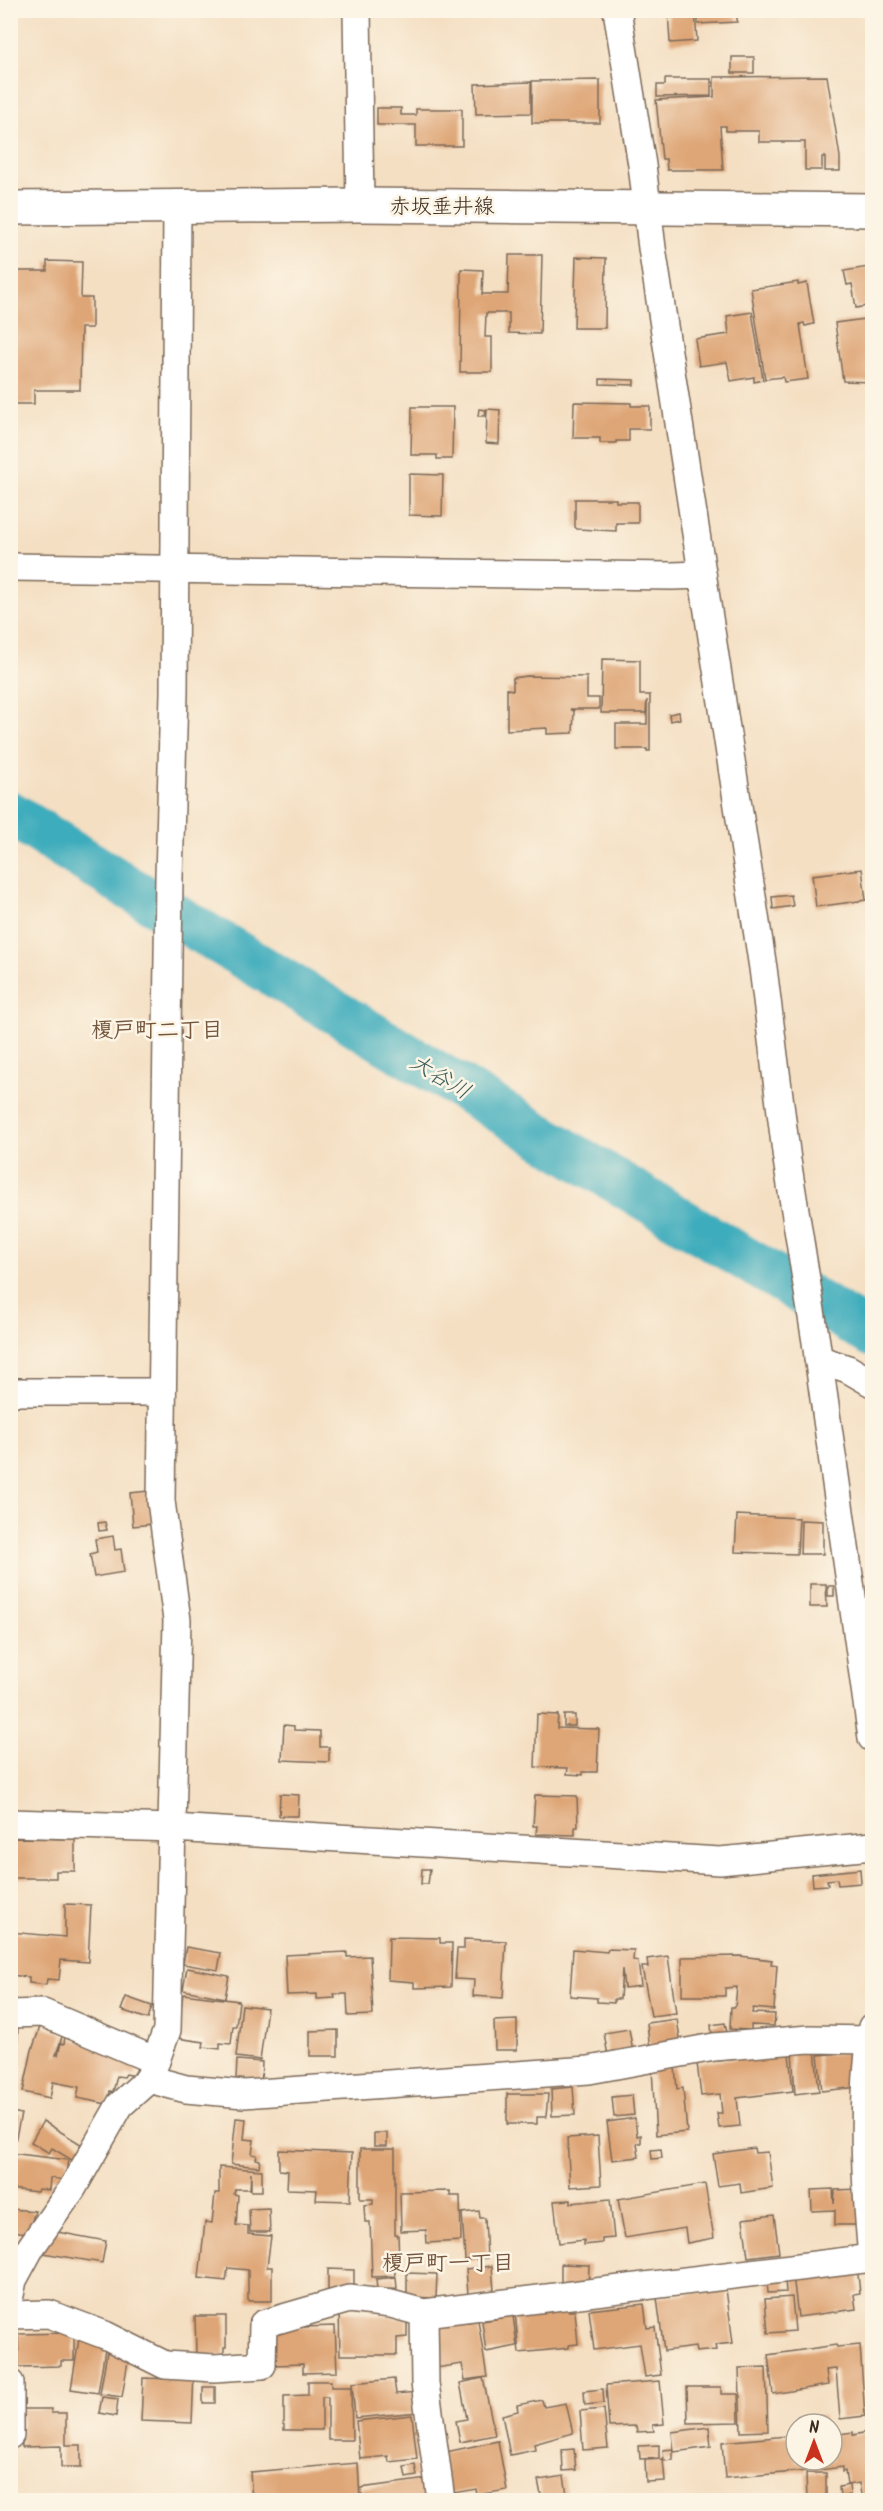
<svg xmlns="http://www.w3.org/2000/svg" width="883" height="2511" viewBox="0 0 883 2511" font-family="Kalam,'Klee One',sans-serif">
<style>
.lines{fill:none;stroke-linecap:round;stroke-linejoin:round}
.river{stroke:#3eacbc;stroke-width:45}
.building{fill:#dea576}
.minor-casing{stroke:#7c6958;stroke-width:30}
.major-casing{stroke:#7c6958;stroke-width:36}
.minor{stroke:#fff;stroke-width:27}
.major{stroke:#fff;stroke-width:33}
.labels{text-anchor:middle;stroke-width:5;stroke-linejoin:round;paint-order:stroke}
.street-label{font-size:21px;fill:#3b2a1e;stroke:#fcf5e5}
.neighbourhood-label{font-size:22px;font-weight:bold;fill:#74553d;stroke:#fcf5e5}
.water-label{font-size:22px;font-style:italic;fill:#3c5e5d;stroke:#fcf5e5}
</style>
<rect width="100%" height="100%" fill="#fcf5e5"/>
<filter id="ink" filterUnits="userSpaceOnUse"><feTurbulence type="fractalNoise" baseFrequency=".0167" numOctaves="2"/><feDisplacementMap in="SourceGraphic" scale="12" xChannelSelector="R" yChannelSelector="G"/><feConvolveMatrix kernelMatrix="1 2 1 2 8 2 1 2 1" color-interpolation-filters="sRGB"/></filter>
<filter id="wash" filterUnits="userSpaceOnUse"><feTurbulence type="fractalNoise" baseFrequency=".008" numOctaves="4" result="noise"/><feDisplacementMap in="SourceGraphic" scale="24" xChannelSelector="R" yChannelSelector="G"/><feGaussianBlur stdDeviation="1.35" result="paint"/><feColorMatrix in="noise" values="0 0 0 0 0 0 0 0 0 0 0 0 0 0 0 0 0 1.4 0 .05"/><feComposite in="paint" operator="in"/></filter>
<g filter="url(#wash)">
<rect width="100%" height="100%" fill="#f4dfc3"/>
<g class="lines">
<path class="river" d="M10,813L126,886L872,1335"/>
</g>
<g id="blocks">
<g class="building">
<path d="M668,10H695L697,41L670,43Z"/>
<path d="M737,11V22L698,24V13Z"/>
<rect x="732" y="57" width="22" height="16"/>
<path d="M827,76L840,157V171H825V157H822V170H805V142H759V131H726V126H720L723,170H667L666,159H662L656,100L714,97V77Z"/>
<path d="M665,79H711V96L657,97V85H665Z"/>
<path d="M600,80V123H532V81Z"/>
<path d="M531,82V113L476,114L475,84Z"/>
<path d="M377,108H401V115H416V109H462V146H416V125H377Z"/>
<path d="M509,255H542L540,334L509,333V313H486L485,337H492V372H460L461,269L483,270L482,294H508Z"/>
<path d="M576,257L606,258L605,328H574Z"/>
<path d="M47,261L82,262L81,298H92V328H81L80,390H34V404H10V271H47Z"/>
<path d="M868,267L872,305L856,308L852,284L847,285L844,271Z"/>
<path d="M798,282V285L807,283L814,324L805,326L804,323L800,324L808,379L784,382L783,377L765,379L751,289Z"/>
<path d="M752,312L763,380L754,382V377L731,381L727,362L699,366L695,339L729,334L727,316Z"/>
<path d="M872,318V382L843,381L835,323Z"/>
<path d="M600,379L634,380V385L600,384Z"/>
<path d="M574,402L631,403V406H650V429H629V441H616V443H600V438H573Z"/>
<path d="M412,407H453L452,459H437V455H411Z"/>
<path d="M479,409L486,410L485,416H478Z"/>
<path d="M487,409L500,410L499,444L486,443Z"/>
<path d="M409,474L443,475L442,516L409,515Z"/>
<path d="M575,499H616V502H638V523H616V531L577,529L575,527Z"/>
<path d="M602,659L640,660V695H650V751H647V749H616V724H647V700L646,713H601Z"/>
<path d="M527,676L587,677V698H599V709H570L574,711L573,733L547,734V728L507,730V689L513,690V678Z"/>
<path d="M679,712L680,719L670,721L669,714Z"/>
<path d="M862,869L866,900L816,907L812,875Z"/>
<path d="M791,895L793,906L773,909L772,897Z"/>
<path d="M149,1491L153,1524L133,1526L130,1493Z"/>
<path d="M737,1515L799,1518L797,1554L735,1552Z"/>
<path d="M801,1520L823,1521V1554H800Z"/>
<path d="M105,1522L107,1530L99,1531L98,1523Z"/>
<path d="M113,1536L115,1550L121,1549L124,1572L94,1577L90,1554L97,1552L95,1539Z"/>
<path d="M810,1584H826L827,1607H810Z"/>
<rect x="828" y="1586" width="6" height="10"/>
<path d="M537,1714L558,1715L557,1728L599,1729L597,1772H583V1775L567,1774L568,1768L535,1767Z"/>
<rect x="564" y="1715" width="11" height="11"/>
<path d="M284,1725L294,1726V1730L320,1731V1747H329V1762L282,1760Z"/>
<path d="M280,1794L299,1795L298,1816H279Z"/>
<path d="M535,1795L577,1796L578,1827H575V1835L536,1834L537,1826H533Z"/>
<path d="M12,1838L75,1839V1871H56V1878H12Z"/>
<path d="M422,1869H430L428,1884H421Z"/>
<path d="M860,1869L861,1883L838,1885L837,1879L827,1880L828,1885L813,1886L812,1874Z"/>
<path d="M65,1904L91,1905L88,1962L61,1960L59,1980L47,1979L46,1985L29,1983V1977L10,1975V1932L65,1937Z"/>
<path d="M389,1937L440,1938V1943H452L451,1987L414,1988V1982L388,1980Z"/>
<path d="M464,1939L506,1941L503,1998L473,1996L474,1980L455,1979L457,1949H464Z"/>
<path d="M186,1947L221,1953L218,1970L183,1964Z"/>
<path d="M573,1949L607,1952L608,1949L634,1950L633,1960L638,1961L641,1986L624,1988L622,1969L620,1999H614V2003L597,2002V1998L570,1996Z"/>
<path d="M347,1952V1957L370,1956L373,2015L348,2016L347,1994H334L335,1998L317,1999V1994L287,1995L285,1955Z"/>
<path d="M668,1956L676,2013L651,2016L642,1967H648L647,1959Z"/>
<path d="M740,1956L772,1960L771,1964L777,1965L774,2010L753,2008L752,2013L775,2014L774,2026L751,2025V2030L730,2029L731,2007H735L737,1987L725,1988V1996H682V1957Z"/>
<path d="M187,1968L229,1976L225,1998L183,1990Z"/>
<path d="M183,1994L239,2001L236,2026H233L231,2044L220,2043V2049L203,2047L204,2042L177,2038Z"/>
<path d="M126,1997L152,2006L148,2019L121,2010Z"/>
<path d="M242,2005L267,2008L260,2060L236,2057Z"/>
<path d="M677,2019L681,2046L650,2050L647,2023Z"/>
<path d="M517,2020V2050H495L494,2021Z"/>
<path d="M725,2023L727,2033L712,2035L711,2025Z"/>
<path d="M10,2024H18L17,2063H10Z"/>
<path d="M40,2027L63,2034L56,2055H58L61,2043L64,2044L65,2036L138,2062L135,2076L126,2074L124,2077L117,2076L113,2092L110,2091L107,2104L77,2098L79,2087L53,2082L50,2098L23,2092L32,2050Z"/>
<path d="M629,2029L633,2052L608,2056L604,2033Z"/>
<path d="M338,2030V2056H310V2031Z"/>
<path d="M815,2050L819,2091L795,2094L792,2052Z"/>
<path d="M855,2052L858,2087L822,2091L818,2055Z"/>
<path d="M789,2054L793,2091L737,2098L740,2126L719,2128L717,2113H722L720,2094L701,2096L697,2063Z"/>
<path d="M237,2060L262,2062L261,2081L236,2079Z"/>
<path d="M675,2067L677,2089L683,2088L687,2132L656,2135L652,2069Z"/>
<path d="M573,2087L575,2115L552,2116L551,2089Z"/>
<path d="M507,2094H548L546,2117H537V2124H507Z"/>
<path d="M632,2095L634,2115L614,2117L612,2097Z"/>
<path d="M10,2105L14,2106L13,2112L21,2114L14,2146L10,2145Z"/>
<path d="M236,2118L246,2119L244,2139L254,2140L252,2154L257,2155L256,2159L260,2160L259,2167L231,2164Z"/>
<path d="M635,2118L637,2136L641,2135V2143H637L639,2157L612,2160L607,2122Z"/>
<path d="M43,2121L84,2146L75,2162L52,2148L49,2153L31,2142Z"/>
<rect x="374" y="2133" width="13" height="13"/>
<path d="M598,2136L601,2185L570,2187L567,2138Z"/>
<path d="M754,2148L755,2153L768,2152L773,2188L741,2193L740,2183L718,2186L713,2154Z"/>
<path d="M360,2149H395V2235H398L399,2260H394L395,2276L372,2277L370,2222H365L364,2205L373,2204V2199H360Z"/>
<path d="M661,2149L662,2158L652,2159L651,2150Z"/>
<path d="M279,2150L352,2153L350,2201L316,2200L317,2190L287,2189L288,2171L279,2170Z"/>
<path d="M10,2153L68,2160L65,2180L50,2178L49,2190L38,2189L37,2192L10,2189Z"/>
<path d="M219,2167L262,2170V2191H251V2173L250,2189H235L234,2194L238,2195L236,2225L248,2226V2234L271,2236L267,2267H272V2301H248V2270L228,2268L226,2281L199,2278L205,2222L212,2223L215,2193H219Z"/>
<path d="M705,2184L714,2238L687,2243L685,2228L625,2238L618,2199Z"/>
<path d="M833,2189L834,2204L835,2190L861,2189V2225H835V2210L812,2211L811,2190Z"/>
<path d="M450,2191V2196H460L461,2241L427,2243L426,2230L401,2231L400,2192Z"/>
<path d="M610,2199L614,2238L602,2239V2243L584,2245V2240L559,2243L554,2201L571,2200V2203Z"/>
<path d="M269,2208L270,2232H250L249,2209Z"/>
<path d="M10,2209L35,2211L28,2233L10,2231Z"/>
<path d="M479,2211L480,2218H485L487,2258L465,2260L462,2213Z"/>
<path d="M774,2215L779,2253L748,2257L743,2219Z"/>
<path d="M52,2231L106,2241L102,2263L37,2252Z"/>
<path d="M561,2264L589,2265L588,2289H561Z"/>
<path d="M492,2266L494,2291L468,2294L466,2269Z"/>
<path d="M857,2266L860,2293L854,2294L856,2309L798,2317L793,2275Z"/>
<path d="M328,2269L354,2270V2294H328Z"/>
<path d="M784,2270L786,2292L768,2293L766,2271Z"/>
<path d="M407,2273L437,2274L436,2298L407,2297Z"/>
<path d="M396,2277L397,2289L377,2290L376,2279Z"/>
<path d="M726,2289L733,2343L715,2345L716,2350L696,2352L695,2347L664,2351L657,2298Z"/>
<path d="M792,2297L795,2331L768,2333L765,2299Z"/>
<path d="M644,2304L647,2328L655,2327L661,2375L645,2377L640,2344L594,2350L589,2310Z"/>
<path d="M569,2306V2311H575L578,2344L569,2345V2348L519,2353L515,2312Z"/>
<path d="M339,2311L407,2319V2337L397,2338V2355H340Z"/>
<path d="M195,2316H226V2347H224V2356L196,2355Z"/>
<path d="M467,2316L468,2322L478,2320L487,2377L465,2380L462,2364L436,2368L429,2324Z"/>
<path d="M513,2316L517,2346L486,2352L482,2321Z"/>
<path d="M335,2326L337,2372L303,2373V2364L273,2365L272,2328Z"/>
<path d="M74,2333V2361H61V2366L19,2367L18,2334Z"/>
<path d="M79,2339L106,2343L98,2393L71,2389Z"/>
<path d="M836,2345L837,2347L860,2345L865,2416L840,2419L836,2369L826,2370L828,2385L773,2394L768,2355Z"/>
<path d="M107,2352L129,2355L122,2397L100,2394Z"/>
<path d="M766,2367L768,2431L741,2432L739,2368Z"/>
<path d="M194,2373L192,2423L141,2421L143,2378L171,2379Z"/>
<path d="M483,2378L495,2435L460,2442L456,2421L467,2419L460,2383Z"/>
<path d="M394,2379L396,2394L417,2392L419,2412L355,2418L352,2383Z"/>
<path d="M308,2381H331V2387H351L352,2440H328V2397H322V2430H284V2396L308,2395Z"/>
<path d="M660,2381L664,2424L653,2425L654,2431L637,2432L636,2426L609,2427L606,2385Z"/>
<rect x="203" y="2387" width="12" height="16"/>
<path d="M687,2387H721V2394H738L739,2422L688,2423Z"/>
<path d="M603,2389L604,2403L585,2405L584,2391Z"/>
<path d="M102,2397L118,2399L116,2416L99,2413Z"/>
<path d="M542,2400L544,2407L566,2403L573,2433L534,2444L535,2450L510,2455L502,2415L518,2411L517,2405Z"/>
<path d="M21,2409H51V2413H66V2445H81V2467H61V2446L22,2447Z"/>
<path d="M604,2409L608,2448L583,2450L580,2411Z"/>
<path d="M412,2415L417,2459L389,2462L388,2456L360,2459L356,2421Z"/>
<path d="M798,2416H823L824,2424H798Z"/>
<path d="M709,2427L711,2447L674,2452L672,2432Z"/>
<path d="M853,2432V2435L868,2432L872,2455V2500H862L859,2483L847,2485L845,2471L842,2472V2467L813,2471L812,2460H832V2435Z"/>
<path d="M787,2436H796V2460H805L806,2471L725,2478L722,2442Z"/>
<path d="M498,2441L507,2490L477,2495L476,2489L448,2494L441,2453Z"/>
<path d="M659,2445V2458L640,2459L639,2446Z"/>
<path d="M574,2449L576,2470L563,2471L562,2450Z"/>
<path d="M673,2449V2460L664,2461L663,2450Z"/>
<path d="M663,2459L665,2481L646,2482L645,2460Z"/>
<path d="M358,2463L360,2500H252L250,2472Z"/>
<path d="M415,2465L417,2476L406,2478L404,2467Z"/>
<path d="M806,2473H826V2500H807Z"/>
<path d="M564,2476L568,2500H542L538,2480Z"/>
<path d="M427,2479L430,2500H363L361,2488Z"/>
<path d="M849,2485L850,2495L840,2497L839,2487Z"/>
</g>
</g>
</g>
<g filter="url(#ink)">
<use href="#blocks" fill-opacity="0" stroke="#7c6958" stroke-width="1.5"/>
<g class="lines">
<g class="minor-casing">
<g id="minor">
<path d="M357,10L360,205"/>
<path d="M617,10L642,165L652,248L763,968L787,1160L816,1342L872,1738"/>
<path d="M10,567L672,576L702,575"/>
<path d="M818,1359L848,1369L872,1383"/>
<path d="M10,1392H162"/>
<path d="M10,1823L173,1828L720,1861L872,1846"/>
<path d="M10,2014L43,2013L156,2061"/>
<path d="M872,2027C861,2104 865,2180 872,2257"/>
<path d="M149,2079L186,2089L244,2094L589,2070L714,2047L809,2039L871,2040"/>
<path d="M10,2295L13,2280L31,2247L72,2189L120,2105L149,2079L167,2030L177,1620L161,1501L169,878L174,693L177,206"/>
<path d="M424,2313L425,2383L441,2500"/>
<path d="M10,2315L49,2314L105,2335L165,2365L214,2368L262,2365L263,2324L349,2299L391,2304L424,2313L872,2258"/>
<path d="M10,2383V2435"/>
</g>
</g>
<g class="major-casing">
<path id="major" d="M10,208L360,205L872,210"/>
</g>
<use href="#minor" class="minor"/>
<use href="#major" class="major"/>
</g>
</g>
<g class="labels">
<g class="street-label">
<text x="442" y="213">赤坂垂井線</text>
</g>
<g class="neighbourhood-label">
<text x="157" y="1037">榎戸町二丁目</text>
<text x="448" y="2270">榎戸町一丁目</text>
</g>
<g class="water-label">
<text transform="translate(441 1076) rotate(31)" y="8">大谷川</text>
</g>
</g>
<rect width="883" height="2511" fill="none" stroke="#fcf5e5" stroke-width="36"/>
<g transform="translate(814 2442)"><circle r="28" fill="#fcf5e5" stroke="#afa495" stroke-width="1.5"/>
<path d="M0-4.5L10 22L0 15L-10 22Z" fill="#c8321e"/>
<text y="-9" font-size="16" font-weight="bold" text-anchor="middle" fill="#3b2a1e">N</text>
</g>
</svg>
